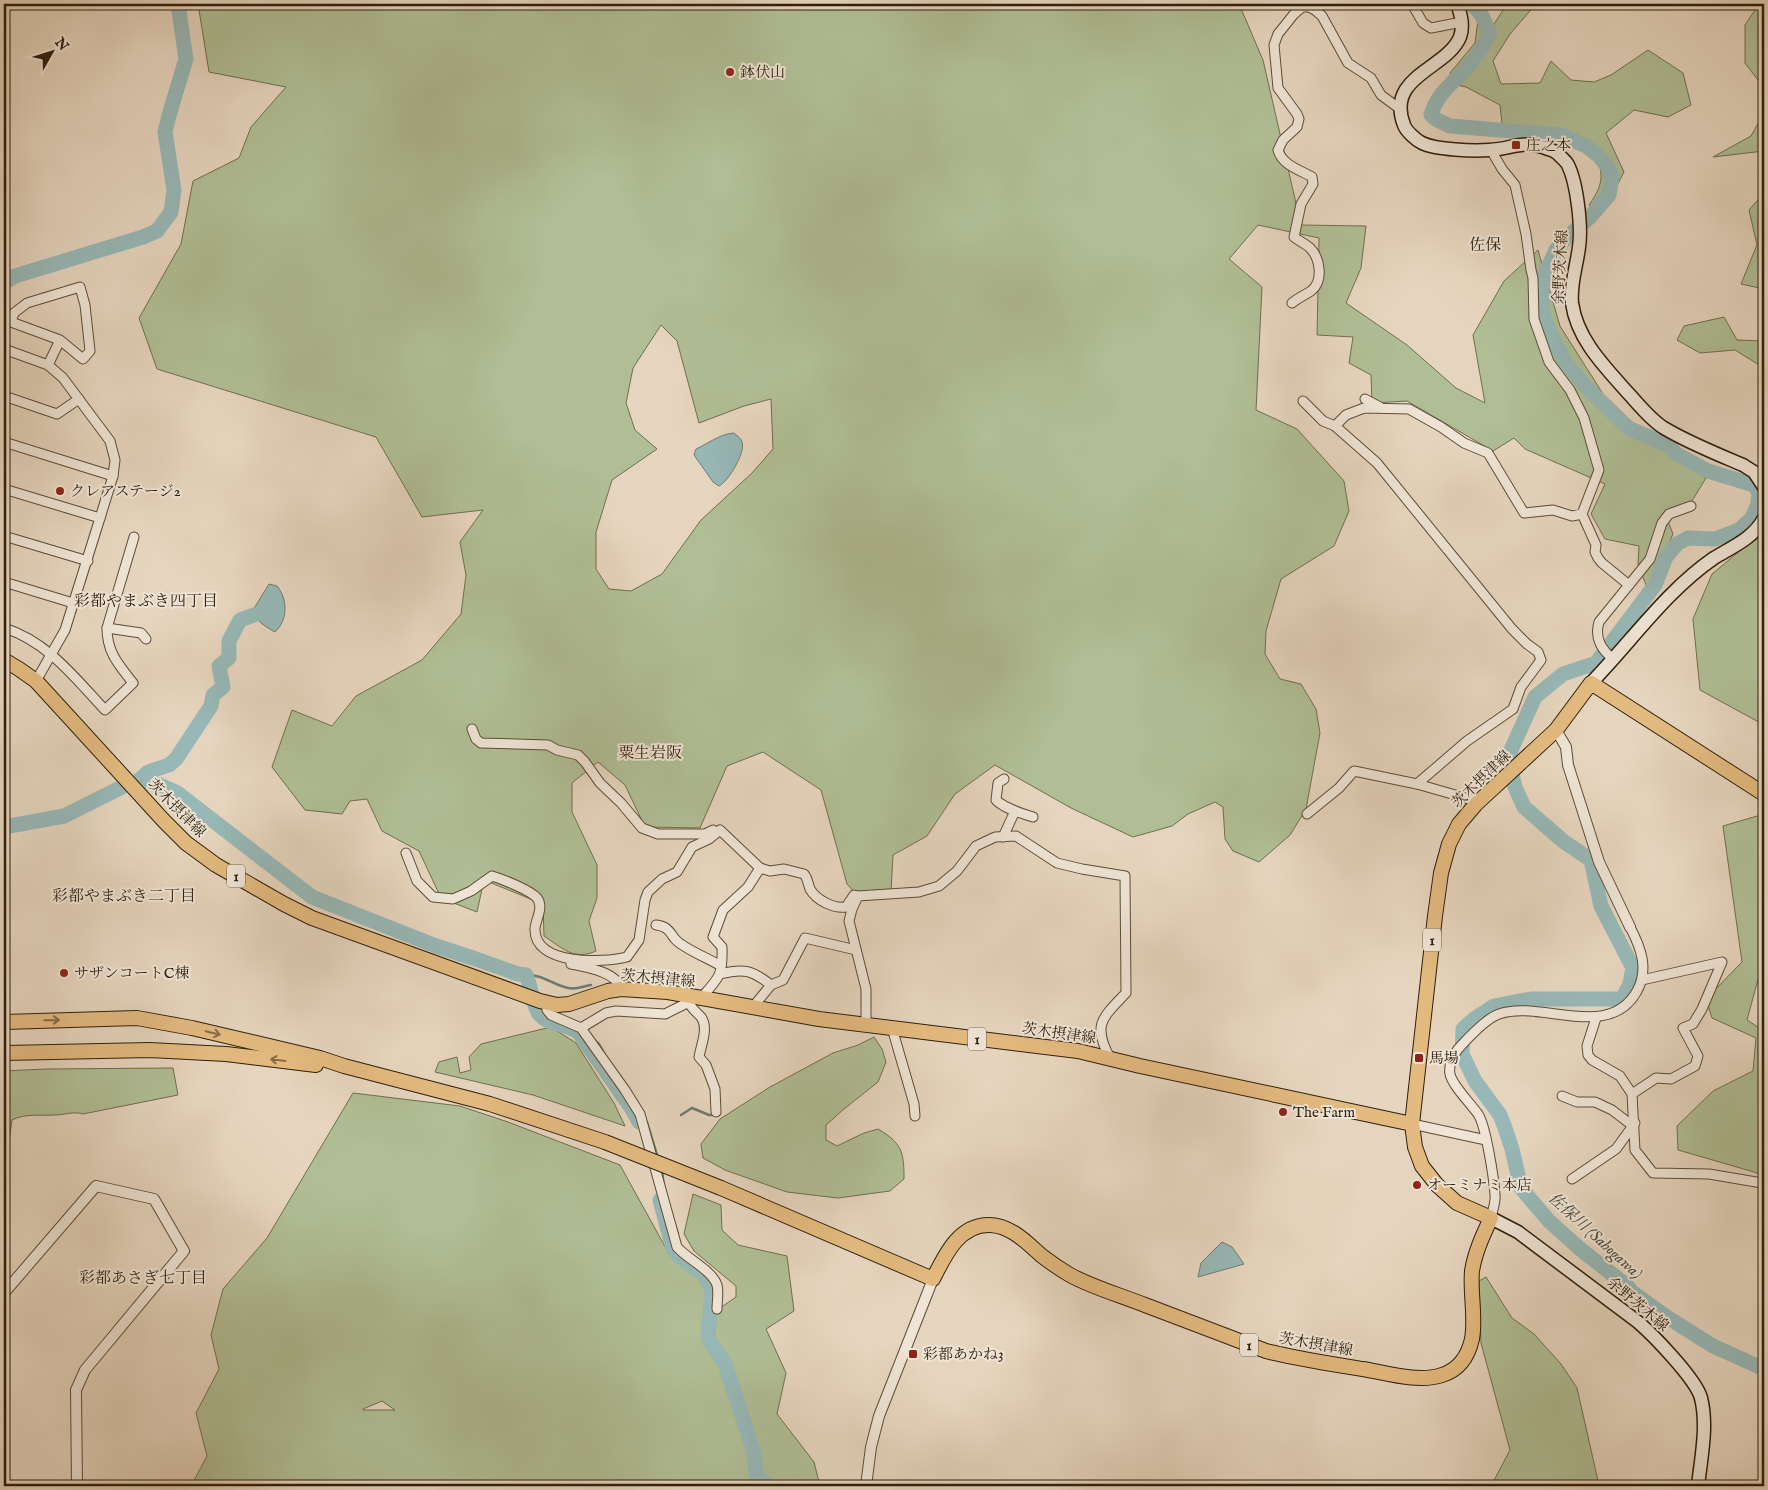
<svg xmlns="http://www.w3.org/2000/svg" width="1768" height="1490" viewBox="0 0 1768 1490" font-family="'IM FELL English','Noto Serif JP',serif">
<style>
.green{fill:#b0be95;stroke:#6e6e50;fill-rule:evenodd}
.water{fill:#97b8b7;stroke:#6d7b73}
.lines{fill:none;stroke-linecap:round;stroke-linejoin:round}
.stream{stroke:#6d7b73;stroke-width:2.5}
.river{stroke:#97b8b7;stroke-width:15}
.minor-casing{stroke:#5b4c38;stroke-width:11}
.tertiary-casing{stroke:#5b4c38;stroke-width:12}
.secondary-casing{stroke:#2d1f0c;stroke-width:15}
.primary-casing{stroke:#2d1f0c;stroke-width:16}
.minor{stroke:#efe4d5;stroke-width:9}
.tertiary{stroke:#efe4d5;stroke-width:10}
.secondary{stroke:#efe4d5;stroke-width:12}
.primary{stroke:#e3ba7f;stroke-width:14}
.primary-bridge-casing{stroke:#2d1f0c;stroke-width:16;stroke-linecap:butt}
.primary-bridge{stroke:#e3ba7f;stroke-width:14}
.oneway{stroke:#886c46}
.poi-dot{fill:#8f2418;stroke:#efe4d5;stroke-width:2}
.labels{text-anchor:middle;stroke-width:4;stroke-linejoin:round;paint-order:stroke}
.shield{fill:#efe4d5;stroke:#675a48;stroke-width:1}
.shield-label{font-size:14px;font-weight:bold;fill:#2d1f0c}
.poi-label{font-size:15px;fill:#2d1f0c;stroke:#efe4d5;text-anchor:start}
.street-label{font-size:15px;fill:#2d1f0c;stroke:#efe4d5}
.neighbourhood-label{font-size:16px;fill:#2d1f0c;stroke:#efe4d5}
.water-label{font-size:16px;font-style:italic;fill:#4d4d3f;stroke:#efe4d5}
</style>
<rect width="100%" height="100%" fill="#e6d5be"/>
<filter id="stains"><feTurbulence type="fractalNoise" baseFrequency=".004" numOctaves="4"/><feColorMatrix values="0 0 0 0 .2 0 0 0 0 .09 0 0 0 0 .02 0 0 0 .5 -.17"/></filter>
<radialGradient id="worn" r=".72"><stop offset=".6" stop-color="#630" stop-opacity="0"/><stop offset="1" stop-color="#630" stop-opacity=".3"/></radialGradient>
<g class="green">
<path d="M198,4H1239L1263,60L1301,225L1366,226L1361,268L1346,303L1407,345L1456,388L1485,403L1473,335L1504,281L1538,250L1560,326L1603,394L1652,441L1706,478L1690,504L1666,516L1673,534L1649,592L1638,565L1639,546L1605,539L1591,514L1605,484L1525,449L1514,438L1493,451L1407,401L1372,403L1371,375L1349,363L1353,337L1317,335L1319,238L1258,225L1229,259L1262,287L1256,410L1297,429L1344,481L1349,511L1334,546L1281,579L1266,631L1265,654L1280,679L1301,684L1316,709L1320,733L1306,809L1290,835L1259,862L1233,851L1225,839L1223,807L1215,802L1188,814L1172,826L1133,837L1071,808L995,765L955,794L927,836L893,855L891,892L857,895L847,884L821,790L763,752L727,766L700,828L645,827L625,785L598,762L572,783V812L597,865V898L589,921L596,951C574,961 562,948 544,936L543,904L484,880L477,912L441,898L419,851L382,831L367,799L350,801L342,814L305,810L272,767L292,710L332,726L356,696L422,660L461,614L466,575L460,542L483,510L422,517L376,437L157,369L139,318L181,244L193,181L239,158L251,127L286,87L209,72ZM661,325L677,341L699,423L744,406L771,399L773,449L752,473L701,520L662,574L631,591L609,589L596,569V532L612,480L657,449L635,430L626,403L633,368Z"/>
<path d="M1507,4H1536L1510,34L1493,61L1501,84L1540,83L1551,61L1571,80L1594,82L1611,75L1648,50L1683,73L1691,105L1668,117L1634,110L1606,133L1624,172L1605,208L1589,205C1606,181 1602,174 1595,147L1546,134L1503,133L1500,105L1466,87L1453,84L1450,73L1475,43L1478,20L1494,24Z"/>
<path d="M1759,4H1764V88L1745,63V25Z"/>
<path d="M1764,113V151L1713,157L1751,136Z"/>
<path d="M1764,193V289L1741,284L1757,245L1749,210Z"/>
<path d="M1724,317L1737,340L1764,341V368L1735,350L1700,353L1677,340L1684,326Z"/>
<path d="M1764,526V725L1700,690L1693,619L1712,574L1753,540Z"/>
<path d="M1764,814V957L1747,1020L1764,1031V1176L1754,1172L1678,1150L1677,1126L1713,1091L1753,1071L1756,1038L1712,1018L1706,999L1742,962L1723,826Z"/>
<path d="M551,1027L576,1043L614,1103L625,1126L533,1095L435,1072L439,1062L457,1057L460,1073L471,1070L469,1057L481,1044Z"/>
<path d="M874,1037L882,1049L886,1062L878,1082L844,1109L826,1125V1140L837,1146L864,1133L878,1129C902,1143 904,1152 904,1179L890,1191L838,1198L787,1192L725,1170L703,1158L701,1144L720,1119L770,1087L833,1053L858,1045Z"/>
<path d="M173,1068L178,1095L83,1114C73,1111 65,1115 55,1115C42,1116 25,1113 12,1120L4,1177V1071L46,1069Z"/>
<path d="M353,1093L460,1106L508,1122L620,1165L668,1252L702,1277L717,1310L736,1297V1286L694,1251L684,1234L693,1194L721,1205L722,1230L738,1245L787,1256L794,1311L766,1329L786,1373L777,1414L814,1462L820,1486H191L207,1456L196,1413L219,1369L211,1335L223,1289L267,1238ZM382,1401L395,1410H363V1409Z"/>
<path d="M1486,1277L1512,1318L1534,1334L1561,1364L1577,1388L1598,1481L1606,1486H1491L1510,1450L1481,1343L1479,1281Z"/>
</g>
<g class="water">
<path d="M734,433C737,436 741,438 742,442C746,452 728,482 719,486L713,482L694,455L696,449C709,443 720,434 734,433Z"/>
<path d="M269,584L277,586C288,599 288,620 275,632C266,627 254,620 253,610Z"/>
<path d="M1222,1242L1232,1247L1244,1264L1198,1277L1201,1263Z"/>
</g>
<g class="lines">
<g class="stream">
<path d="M526,975C542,974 553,985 568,988C576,990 584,986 591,985"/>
<path d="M592,1038L599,1044L604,1053"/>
<path d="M681,1115L692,1108L709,1115H712L713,1112"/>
<path d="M647,1122L658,1158"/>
<path d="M662,1170L664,1187"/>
<path d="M674,1223L678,1234"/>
</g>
<g class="river">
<path d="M1472,4L1481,14L1490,33C1485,44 1479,53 1471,63C1457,80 1437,92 1431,115L1437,120L1450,126L1561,135L1586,146L1599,156L1609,169L1612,177L1609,195L1590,217L1564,240L1556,250L1544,276L1542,291V310L1546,323L1556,345L1566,363L1589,390L1628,428L1668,445L1675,453L1708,471L1754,485L1759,493L1758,504L1752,518L1739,530L1715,539L1688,538L1677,544L1666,557L1655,585L1596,663L1563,674L1535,697L1511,750L1509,761L1515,787L1524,807L1563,841L1591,860L1601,906L1633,968L1630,984L1622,999H1531L1494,1006L1474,1019L1463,1029L1462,1054L1475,1081L1500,1115L1504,1125L1512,1149L1521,1188L1549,1221L1579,1248L1627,1286L1632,1292L1667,1317L1713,1346L1764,1369"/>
<path d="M4,283L15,276L143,237L157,231L171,212L174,190L165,132L170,112L186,59L178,4"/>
<path d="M138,781L160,785L176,792L312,897L436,946L476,959L518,974L526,975C531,986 533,1005 539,1014C549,1026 568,1023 579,1033L632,1109L639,1122"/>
<path d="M138,781L148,772L169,765L176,759L211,706L213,695L223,687L219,666L229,658V641L240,620L254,615"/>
<path d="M4,827L64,816L122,787"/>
<path d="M660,1200L673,1249L679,1256L705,1276L712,1290L708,1338L725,1364L754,1452L756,1475L769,1486"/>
</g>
<g class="minor-casing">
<g id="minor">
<path d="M1412,4L1423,23L1431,28L1462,22"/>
<path d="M1292,303C1298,298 1305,295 1311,291C1324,281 1320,258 1310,248C1306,244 1299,241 1294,237L1301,204L1313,184L1312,177C1300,170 1282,165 1278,150L1283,140L1297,127L1299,119L1297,114L1278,88L1274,45L1278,34L1294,14L1302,7H1309L1315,10L1322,16L1348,63L1371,78L1381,95L1400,109"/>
<path d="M4,349L48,365L63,378L110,441L115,460L113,476L100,518L65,630L36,681"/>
<path d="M48,365L60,340L11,322L14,313L27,303L80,287L85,305L90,351L83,359L60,340"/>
<path d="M4,396L57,414L79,399"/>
<path d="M1365,399L1380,407"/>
<path d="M1303,401L1323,421L1335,426L1377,463L1512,629L1527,644L1538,652L1541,660L1521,687L1513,709L1467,741L1417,784"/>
<path d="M1335,426L1346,415L1364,408L1409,409L1441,427L1464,443L1488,453L1524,513L1553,510L1572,516L1582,514L1599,470L1584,418L1570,390L1549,362L1534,319L1533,278L1531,270L1526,234L1515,185L1502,169L1491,150"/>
<path d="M4,442L113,476"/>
<path d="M4,489L100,518"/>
<path d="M1582,514L1596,545L1595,552L1598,558L1602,563L1629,585"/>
<path d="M4,536L88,561"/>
<path d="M4,582L73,603"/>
<path d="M4,628C47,641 75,678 105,710L133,683C119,665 107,653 107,628L134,537"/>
<path d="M107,628L141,633L146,639"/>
<path d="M1614,660C1602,650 1594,639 1599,622L1650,559L1662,523L1669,514L1691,506"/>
<path d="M472,729L476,739L481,743L548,745L557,750L578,755L585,762L600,783L621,803L642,828L658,834H705L713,830"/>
<path d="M1004,779L998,783L996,800C1005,809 1021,813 1033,817"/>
<path d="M1307,814L1339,788L1354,771L1417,784L1473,800L1476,804"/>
<path d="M1003,837L1015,811"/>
<path d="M406,853L417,881L433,897L453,899L471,891L492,876C502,879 530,890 537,898C544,907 536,919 535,928C533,966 603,963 627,957L639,940L645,900L648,892L662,879L677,872L692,847L709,839L720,830L760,868L770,871L784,869L804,874C808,879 808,884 810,889C816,900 834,909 846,907L854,895L858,896"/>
<path d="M656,925C667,926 669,931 675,939C682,948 710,959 721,966"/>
<path d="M571,960V964C586,967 617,972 621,989"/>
<path d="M720,974C744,968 752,970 771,985"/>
<path d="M1642,980L1722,962L1702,1009L1693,1024L1683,1028L1698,1056L1695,1066L1671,1079L1656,1078L1632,1094L1635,1150L1653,1173L1709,1174L1762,1183L1764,1181"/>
<path d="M700,999C719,978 723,976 722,947L713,937L723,910L748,887L760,868"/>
<path d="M689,1002C691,1009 697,1012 701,1017C709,1028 701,1045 699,1057L706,1065L715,1089L716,1112"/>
<path d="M548,1004L547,1010L551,1015L581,1028L625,1090L640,1114L677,1247C687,1259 712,1270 717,1285C719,1292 717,1301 717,1309"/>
<path d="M752,1008L771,985L783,980L805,938L856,950"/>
<path d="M1596,1018L1587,1046L1588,1055L1592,1060L1620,1076L1632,1094"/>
<path d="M866,1024V989L849,921L852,909L858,896L919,892L939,886L957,871L976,846L995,837L1016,836L1057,863L1082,869L1125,876L1126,993C1102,1018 1092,1025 1110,1058"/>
<path d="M581,1028L606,1013L616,1011L665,1014L689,1002V997"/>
<path d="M896,1029L894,1035L914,1104L915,1116"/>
<path d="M1562,1096L1577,1102H1595L1612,1110L1633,1126"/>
<path d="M1412,1124L1486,1140"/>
<path d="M1572,1179L1616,1149L1635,1123"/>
<path d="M1491,1218C1492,1211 1496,1203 1495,1195C1494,1179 1486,1126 1478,1114C1471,1104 1452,1085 1450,1074C1448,1066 1454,1054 1458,1049C1467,1039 1487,1018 1499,1014C1540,999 1609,1042 1637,991C1649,969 1641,948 1630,927"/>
</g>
</g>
<g class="tertiary-casing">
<g id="tertiary">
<path d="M1556,730L1566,747L1568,765L1599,862L1630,927"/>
<path d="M4,1293L96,1186L154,1199L184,1251L85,1370L76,1390L77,1486"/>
<path d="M866,1486L871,1447L879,1416L933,1279"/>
</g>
</g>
<g class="secondary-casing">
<g id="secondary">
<path d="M1457,4C1461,14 1464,26 1460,37C1447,69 1385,76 1404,125C1406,131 1416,140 1422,143C1436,150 1474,151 1489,150C1513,149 1523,139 1548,149C1552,150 1555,151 1558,154C1561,157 1566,161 1568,165C1577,183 1582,227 1579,247C1577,265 1570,284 1572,303C1577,340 1606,368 1629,394C1640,406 1651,420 1664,428C1689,443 1717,454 1743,465L1754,472L1764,487"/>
<path d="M1591,683C1631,642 1666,591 1714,558C1732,547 1754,538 1764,518"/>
<path d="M1491,1218L1518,1232L1638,1322C1653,1335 1696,1379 1701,1398C1708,1426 1701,1458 1698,1486"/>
</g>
</g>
<g class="primary-casing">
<g id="primary">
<path d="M4,660L19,669L36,681L164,821L186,843L216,865L284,904L312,918L540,1001L557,1005L569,1004L608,991L621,989L668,992L819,1019L1078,1051L1140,1066L1412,1124"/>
<path d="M4,1022L137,1018L192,1028L320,1058L344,1066L490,1104L605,1142"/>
<path d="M4,1053L150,1050L226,1054L316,1065"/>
<path d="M721,1188L933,1279C945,1255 959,1224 990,1225C1012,1226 1027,1243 1042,1256C1051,1263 1060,1269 1070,1275C1094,1288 1120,1295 1145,1305C1185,1320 1226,1336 1266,1351C1298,1359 1331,1364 1363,1369C1387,1373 1418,1383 1442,1375C1458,1370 1468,1357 1472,1339C1476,1317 1470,1294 1472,1271C1475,1252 1483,1235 1491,1218L1457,1203L1437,1185L1422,1166L1415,1147L1412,1124L1435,916L1441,873L1449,844L1459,824L1476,804L1556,730L1591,683L1764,794"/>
</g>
</g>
<use href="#minor" class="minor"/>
<use href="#tertiary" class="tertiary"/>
<use href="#secondary" class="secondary"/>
<use href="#primary" class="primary"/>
<g class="primary-bridge-casing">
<path id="primary-bridge" d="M605,1142L721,1188"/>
</g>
<use href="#primary-bridge" class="primary-bridge"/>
</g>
<defs><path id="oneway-shaft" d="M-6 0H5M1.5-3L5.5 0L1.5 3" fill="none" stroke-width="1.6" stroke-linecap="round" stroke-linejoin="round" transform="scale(1.25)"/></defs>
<g class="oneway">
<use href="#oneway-shaft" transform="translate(52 1020) rotate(-1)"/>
<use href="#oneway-shaft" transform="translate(213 1033) rotate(13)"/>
<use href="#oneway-shaft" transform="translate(278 1060) rotate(-173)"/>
</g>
<g class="poi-dot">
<circle cx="730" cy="72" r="5"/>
<rect x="1511" y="140" width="10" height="10" rx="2.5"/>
<circle cx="60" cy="491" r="5"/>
<circle cx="64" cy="973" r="5"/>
<rect x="1414" y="1053" width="10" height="10" rx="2.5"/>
<circle cx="1283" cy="1112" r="5"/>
<circle cx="1417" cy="1185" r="5"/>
<rect x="908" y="1349" width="10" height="10" rx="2.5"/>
</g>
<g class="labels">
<g class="shield">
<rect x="227" y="864.5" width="18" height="23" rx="4"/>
<rect x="1423" y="928.5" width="18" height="23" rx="4"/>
<rect x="968" y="1027.5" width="18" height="23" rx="4"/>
<rect x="1240" y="1333.5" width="18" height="23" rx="4"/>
</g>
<g class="shield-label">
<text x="236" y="881">1</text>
<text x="1432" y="945">1</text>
<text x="977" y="1044">1</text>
<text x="1249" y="1350">1</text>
</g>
<g class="poi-label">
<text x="740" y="77">鉢伏山</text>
<text x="1526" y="150">庄之本</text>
<text x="70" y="496">クレアステージ2</text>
<text x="74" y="978">サザンコートC棟</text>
<text x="1429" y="1063">馬場</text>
<text x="1293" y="1117">The Farm</text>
<text x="1427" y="1190">オーミナミ本店</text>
<text x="923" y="1359">彩都あかね3</text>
</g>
<g class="street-label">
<text transform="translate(1560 267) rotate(-87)" y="5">余野茨木線</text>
<text transform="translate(1481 779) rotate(-44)" y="5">茨木摂津線</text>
<text transform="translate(177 808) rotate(45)" y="5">茨木摂津線</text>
<text transform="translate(658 978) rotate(5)" y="5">茨木摂津線</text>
<text transform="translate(1059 1033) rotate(8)" y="5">茨木摂津線</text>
<text transform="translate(1638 1304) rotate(40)" y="5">余野茨木線</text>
<text transform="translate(1316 1344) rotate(10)" y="5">茨木摂津線</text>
</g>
<g class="neighbourhood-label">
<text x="1485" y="250">佐保</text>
<text x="146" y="606">彩都やまぶき四丁目</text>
<text x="650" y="758">粟生岩阪</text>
<text x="124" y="901">彩都やまぶき二丁目</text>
<text x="143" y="1283">彩都あさぎ七丁目</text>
</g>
<g class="water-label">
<text transform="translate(1596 1235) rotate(42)" y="6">佐保川 (Sahogawa)</text>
</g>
</g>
<rect width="1768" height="1490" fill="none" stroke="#e6d5be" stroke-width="20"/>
<rect x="5" y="5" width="1758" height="1480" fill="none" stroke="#2d1f0c" stroke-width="2.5"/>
<rect x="10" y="10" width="1748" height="1470" fill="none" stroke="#2d1f0c"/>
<g transform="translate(52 52) rotate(51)" stroke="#efe4d5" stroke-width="4" paint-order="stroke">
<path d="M0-4L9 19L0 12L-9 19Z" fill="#2d1f0c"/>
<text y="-8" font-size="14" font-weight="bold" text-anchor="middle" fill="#2d1f0c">N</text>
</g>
<rect width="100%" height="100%" filter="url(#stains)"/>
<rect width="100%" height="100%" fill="url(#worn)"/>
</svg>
